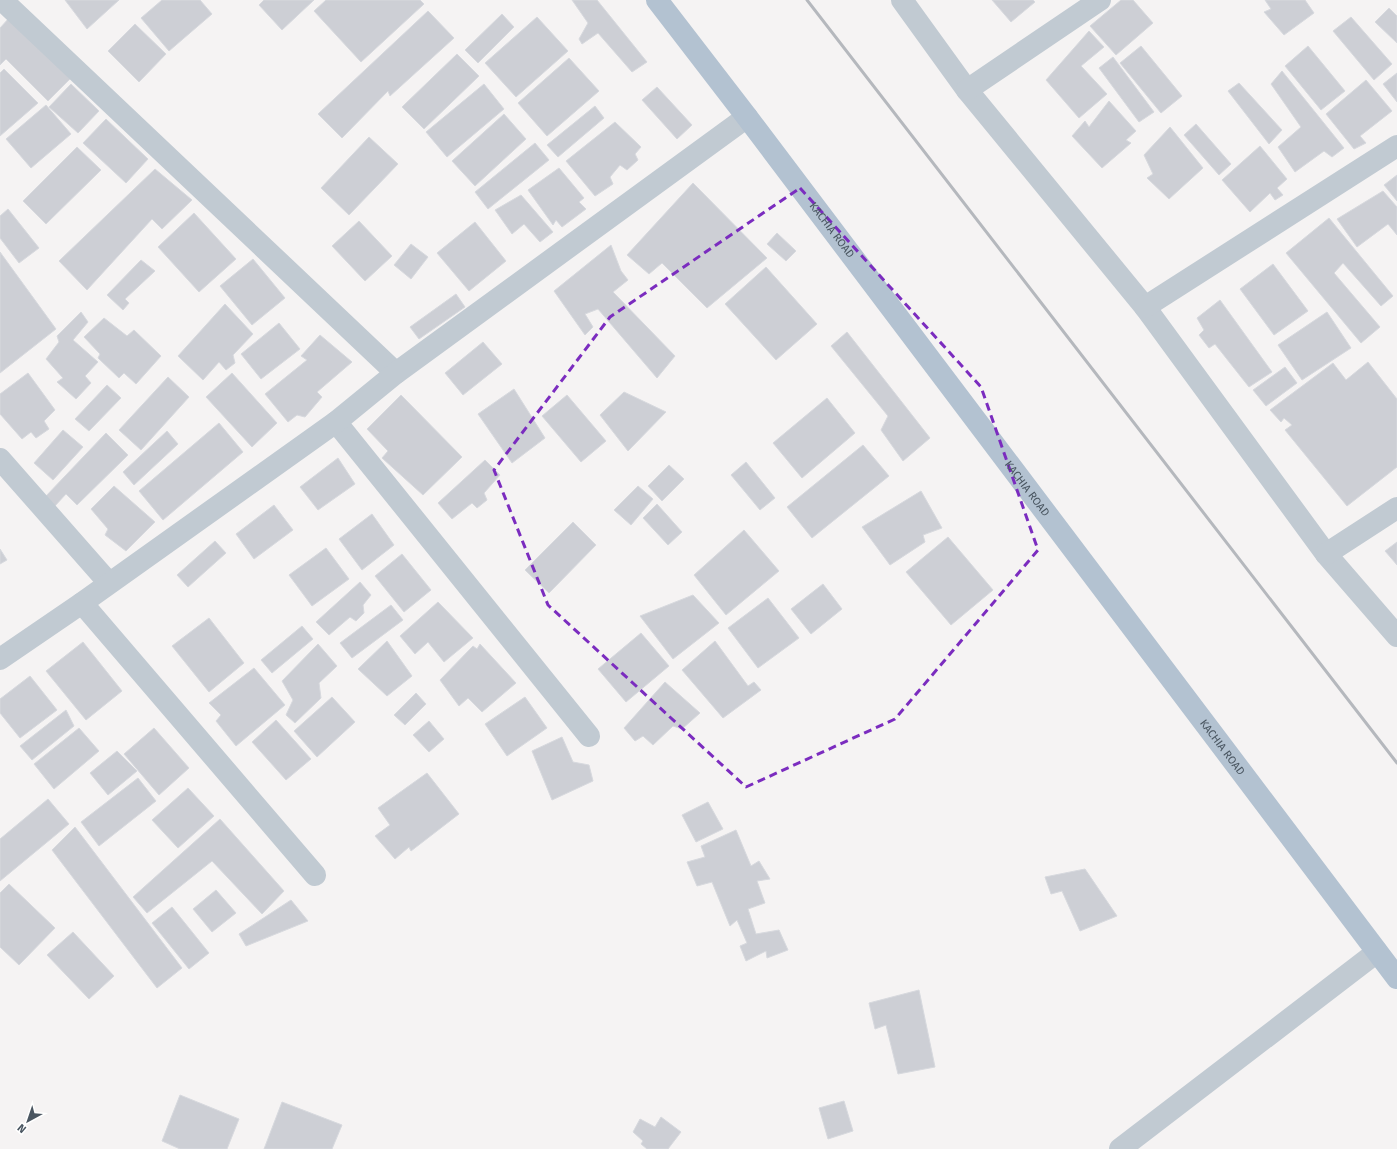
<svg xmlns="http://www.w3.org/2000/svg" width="1397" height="1149" viewBox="0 0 1397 1149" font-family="'Fira Sans',sans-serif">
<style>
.building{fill:#cdcfd5;stroke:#d7d9de}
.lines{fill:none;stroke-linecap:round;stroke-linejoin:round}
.street{stroke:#c1cad2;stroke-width:22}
.primary{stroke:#b3c2d1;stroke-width:22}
.rail{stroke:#b5b8bd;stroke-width:3}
.marked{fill:none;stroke:#7b2cbf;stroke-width:3;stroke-dasharray:8 5;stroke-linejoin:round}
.labels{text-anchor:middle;stroke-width:3;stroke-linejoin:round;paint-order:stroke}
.street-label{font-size:11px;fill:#4a5661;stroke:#fff}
</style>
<rect width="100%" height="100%" fill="#f5f3f3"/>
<g class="building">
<path d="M65,0H119L87,29Z"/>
<path d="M162,0H200L212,14L169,51L141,18Z"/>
<path d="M264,0H314L282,30L259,5Z"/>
<path d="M326,0H420L424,4L361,62L314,11Z"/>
<path d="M572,0H597L647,62L632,72L598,33L582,44L579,39L588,23Z"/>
<path d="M992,0H1033L1035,2L1011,22Z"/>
<path d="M1121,0H1133L1153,23L1116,55L1090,26Z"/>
<path d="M1265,0H1305L1314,13L1284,35L1264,12L1271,9Z"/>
<path d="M1389,8L1397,16V43L1375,22Z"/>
<path d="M428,11L454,38L390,96L388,91L342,138L318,114Z"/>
<path d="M502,14L514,27L478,63L465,50Z"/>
<path d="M537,17L568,51L516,97L485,63Z"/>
<path d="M1351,17L1392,64L1374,80L1333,31Z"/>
<path d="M9,18L70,79L48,101L6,59L0,65V28Z"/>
<path d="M135,24L166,54L139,82L108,51Z"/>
<path d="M1089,31L1104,47L1081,66L1107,94L1079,118L1046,80Z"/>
<path d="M1141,46L1182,96L1161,113L1120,63Z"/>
<path d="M1308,46L1345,91L1321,110L1285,66Z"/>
<path d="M457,54L479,76L424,129L402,107Z"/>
<path d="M1113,57L1154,112L1139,122L1099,68Z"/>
<path d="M569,58L599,91L547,136L518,103Z"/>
<path d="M4,69L38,103L0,136V73Z"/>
<path d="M1282,71L1344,148L1332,157L1324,151L1295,172L1278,147L1301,127L1271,84Z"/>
<path d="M1397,73V102L1383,84Z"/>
<path d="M1366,80L1392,111L1360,136L1366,143L1354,149L1326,114Z"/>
<path d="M1239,83L1282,130L1269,144L1228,91Z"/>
<path d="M71,84L99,111L78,133L49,107Z"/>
<path d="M484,84L504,109L447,157L426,132Z"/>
<path d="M657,87L692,125L677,139L642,100Z"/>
<path d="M1109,101L1136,131L1126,140L1131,143L1102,168L1072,136L1085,121L1089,127Z"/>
<path d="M46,105L71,134L31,168L6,139Z"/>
<path d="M595,106L604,118L558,157L547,145Z"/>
<path d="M504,114L526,139L475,186L452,161Z"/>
<path d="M106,119L148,159L126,183L83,143Z"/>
<path d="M615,122L641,147L635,154L638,160L627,170L620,165L610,177L613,184L595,196L566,161Z"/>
<path d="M1196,124L1231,164L1219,175L1184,135Z"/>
<path d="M1170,127L1203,168L1169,199L1147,178L1153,174L1144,155Z"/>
<path d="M369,137L398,164L349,215L321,188Z"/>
<path d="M535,143L549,160L488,209L475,192Z"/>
<path d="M1260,146L1287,179L1277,188L1283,195L1275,200L1270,193L1250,212L1222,180Z"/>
<path d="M77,147L101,170L46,224L23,201Z"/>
<path d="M559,168L584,198L579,202L586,209L562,227L556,220L553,225L528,190Z"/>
<path d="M155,169L192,200L162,229L152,219L87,290L59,261Z"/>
<path d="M1397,175V201L1384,185Z"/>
<path d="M693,183L767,258L707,308L662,263L649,274L627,255Z"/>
<path d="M1383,191L1397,207V235L1388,224L1357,247L1337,219Z"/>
<path d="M521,195L553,232L540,242L524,224L512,234L495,210Z"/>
<path d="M8,209L39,248L19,263L0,238V216Z"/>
<path d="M194,213L236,259L199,292L158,247Z"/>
<path d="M1329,218L1393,296L1381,306L1343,263L1334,273L1380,327L1361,343L1286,253Z"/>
<path d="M359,221L392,256L365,281L332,246Z"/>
<path d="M475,222L506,261L469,291L437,253Z"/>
<path d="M777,233L796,251L786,261L767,244Z"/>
<path d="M411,244L428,257L411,279L394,265Z"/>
<path d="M611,245L621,271L628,280L613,292L675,356L657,378L598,309L585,314L593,327L585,335L554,291Z"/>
<path d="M0,252L56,329L0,373Z"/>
<path d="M253,259L285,298L252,325L220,286Z"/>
<path d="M141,260L155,271L125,299L129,303L123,310L107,295Z"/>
<path d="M1273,264L1308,311L1274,335L1240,289Z"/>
<path d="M766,267L817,324L776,360L725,304Z"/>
<path d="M456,294L465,307L419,339L410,327Z"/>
<path d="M1220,300L1272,372L1249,387L1215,344L1209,348L1199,335L1204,330L1197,318Z"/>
<path d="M225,304L253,334L233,355L235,363L226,370L219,362L203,380L178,356Z"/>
<path d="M81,312L88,322L73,340L98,362L85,376L91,383L76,399L57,382L63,378L46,359L59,342L57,336Z"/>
<path d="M1327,312L1351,348L1302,380L1278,345Z"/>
<path d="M104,318L127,336L134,330L161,356L136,384L124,373L119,378L98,358L100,354L84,337Z"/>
<path d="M279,323L300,349L261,379L241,354Z"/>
<path d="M847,332L930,438L903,461L881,430L888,416L831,346Z"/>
<path d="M320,335L352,362L317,392L322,397L305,417L297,415L288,422L265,394L307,360L301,356Z"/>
<path d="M483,342L502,364L463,395L445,373Z"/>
<path d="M1368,362L1397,399V467L1347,506L1285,430L1292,425L1284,418L1281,422L1270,410L1333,363L1346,380Z"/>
<path d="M1285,367L1297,383L1266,406L1253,390Z"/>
<path d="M28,373L55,410L44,421L49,429L36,438L31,432L22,439L0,414V394Z"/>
<path d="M232,373L277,423L252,447L206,397Z"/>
<path d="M168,377L189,397L141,450L119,430Z"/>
<path d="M107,385L121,398L89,431L75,419Z"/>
<path d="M514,389L545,438L512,463L478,414Z"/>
<path d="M624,392L666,412L628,451L600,415Z"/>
<path d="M401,395L462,457L423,495L382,458L388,451L367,429Z"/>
<path d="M567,395L606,441L581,462L542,416Z"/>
<path d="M827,398L855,433L802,478L773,443Z"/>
<path d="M219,423L243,452L163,520L139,491Z"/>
<path d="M63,430L83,447L53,480L34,463Z"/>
<path d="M167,431L178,444L134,485L123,472Z"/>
<path d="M106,433L128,455L77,505L66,494L54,507L46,496Z"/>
<path d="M863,445L889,476L812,538L787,507Z"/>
<path d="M338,458L355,484L318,510L300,487Z"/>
<path d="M485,460L500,475L484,493L487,500L477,508L472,503L452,519L438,503Z"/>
<path d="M746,462L775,498L760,510L731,475Z"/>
<path d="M669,465L684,479L662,501L648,486Z"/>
<path d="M114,486L155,522L126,551L105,535L108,529L91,509Z"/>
<path d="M638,486L653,499L631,525L614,510Z"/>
<path d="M921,491L942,528L923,535L925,542L890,565L862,527Z"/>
<path d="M657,504L682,532L668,545L643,518Z"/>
<path d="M274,505L293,530L254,559L236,534Z"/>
<path d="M372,514L394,545L362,570L339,539Z"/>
<path d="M573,522L596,545L549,593L525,570Z"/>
<path d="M744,530L779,571L726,615L694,575Z"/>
<path d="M948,537L993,590L951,625L906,572Z"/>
<path d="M215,541L226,553L188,587L177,575Z"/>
<path d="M1397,542V565L1385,551Z"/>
<path d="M326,548L349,579L312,606L289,575Z"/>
<path d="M0,549L7,560L0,564Z"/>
<path d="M402,554L431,590L404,612L375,576Z"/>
<path d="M360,582L371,595L363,605L364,613L356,621L350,617L329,635L316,622Z"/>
<path d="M823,584L842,609L811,634L791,609Z"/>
<path d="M693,595L719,623L673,659L640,616Z"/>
<path d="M768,598L799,638L758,668L728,628Z"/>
<path d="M438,602L473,638L444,662L428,642L415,654L400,636Z"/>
<path d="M391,605L403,620L352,658L340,643Z"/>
<path d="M209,618L244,663L209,692L172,646Z"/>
<path d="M302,626L313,639L272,673L261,660Z"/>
<path d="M641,633L669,666L626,702L598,669Z"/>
<path d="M387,641L412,676L387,696L358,669Z"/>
<path d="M715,641L748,686L754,682L761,690L723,718L682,670Z"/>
<path d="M83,642L122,691L86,720L46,671Z"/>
<path d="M318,644L337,666L319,683L321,698L295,723L286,715L293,700L282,681Z"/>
<path d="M480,644L516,683L482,712L468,698L459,706L440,680L473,646L477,649Z"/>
<path d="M254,668L285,705L236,746L216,721L221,715L209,703Z"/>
<path d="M30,676L57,710L20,738L0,713V699Z"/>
<path d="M665,682L700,713L682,729L673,726L653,745L643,736L635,741L624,728Z"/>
<path d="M416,693L426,704L405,725L394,715Z"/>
<path d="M332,697L355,722L317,757L294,731Z"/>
<path d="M525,697L547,728L507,756L485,724Z"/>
<path d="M66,710L74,726L32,760L20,746Z"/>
<path d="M276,720L311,759L286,780L252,742Z"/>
<path d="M429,721L444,739L429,752L413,735Z"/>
<path d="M79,728L99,751L54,789L34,764Z"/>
<path d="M154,728L189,768L159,795L124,754Z"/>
<path d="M562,737L573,762L589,765L593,781L552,800L532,751Z"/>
<path d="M117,751L137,771L108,795L90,773Z"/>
<path d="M427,773L459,814L411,851L409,847L395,859L375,836L390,825L378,808Z"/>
<path d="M138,778L156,801L99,846L81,822Z"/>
<path d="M188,788L214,816L178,848L152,820Z"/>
<path d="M48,799L69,824L0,881V839Z"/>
<path d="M708,802L723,829L696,842L682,815Z"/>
<path d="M220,819L284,891L262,914L212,861L147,913L133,897Z"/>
<path d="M75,827L182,968L157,988L52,850Z"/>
<path d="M736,830L751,866L759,861L770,879L757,881L765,903L748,909L756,934L779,930L788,950L767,958L766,951L746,961L740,946L747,943L737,920L730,926L712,882L697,886L687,862L705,857L701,846Z"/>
<path d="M1085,869L1117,916L1080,931L1062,891L1051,894L1045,877Z"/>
<path d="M9,884L55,928L19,965L0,947V893Z"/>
<path d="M216,890L236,913L212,932L193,909Z"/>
<path d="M291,900L308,921L246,946L239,934Z"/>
<path d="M172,907L209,953L189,969L152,923Z"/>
<path d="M73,932L114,976L89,999L47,955Z"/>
<path d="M919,990L935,1067L898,1074L886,1025L875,1029L869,1003Z"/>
<path d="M180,1095L239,1119L227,1149H180L162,1141Z"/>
<path d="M844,1101L853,1131L828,1139L819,1108Z"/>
<path d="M282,1102L342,1125L332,1149H264Z"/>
<path d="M661,1117L681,1132L668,1149H647L641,1144L643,1141L633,1132L640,1119L655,1127Z"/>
</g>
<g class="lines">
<g class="street">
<path d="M2,0L396,373"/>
<path d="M902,0L967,90L1145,307L1326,554L1397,636"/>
<path d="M967,90L1100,0"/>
<path d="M1145,307L1397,146"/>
<path d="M336,422L589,736"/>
<path d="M0,459L109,583"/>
<path d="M1326,554L1397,508"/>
<path d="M82,603L315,875"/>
<path d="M0,659L82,603L336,422L396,373L747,117"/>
<path d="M1120,1149L1377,952"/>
</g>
<path class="primary" id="s1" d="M657,0L747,117L1397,978"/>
<path class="rail" d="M807,0L1397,763"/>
</g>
<path class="marked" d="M800,188L981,387L1038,550L895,719L746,787L548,605L494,470L610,317Z"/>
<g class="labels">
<g class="street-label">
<text dy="4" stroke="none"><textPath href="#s1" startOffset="289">KACHIA ROAD</textPath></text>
<text dy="4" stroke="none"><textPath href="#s1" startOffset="613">KACHIA ROAD</textPath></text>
<text dy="4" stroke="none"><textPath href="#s1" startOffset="937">KACHIA ROAD</textPath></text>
</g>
</g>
<g transform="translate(28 1121) rotate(220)" stroke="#ffffff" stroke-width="3" paint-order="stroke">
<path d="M0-3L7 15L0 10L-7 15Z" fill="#4a5661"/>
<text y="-6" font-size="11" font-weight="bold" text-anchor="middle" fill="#4a5661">N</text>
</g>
</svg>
